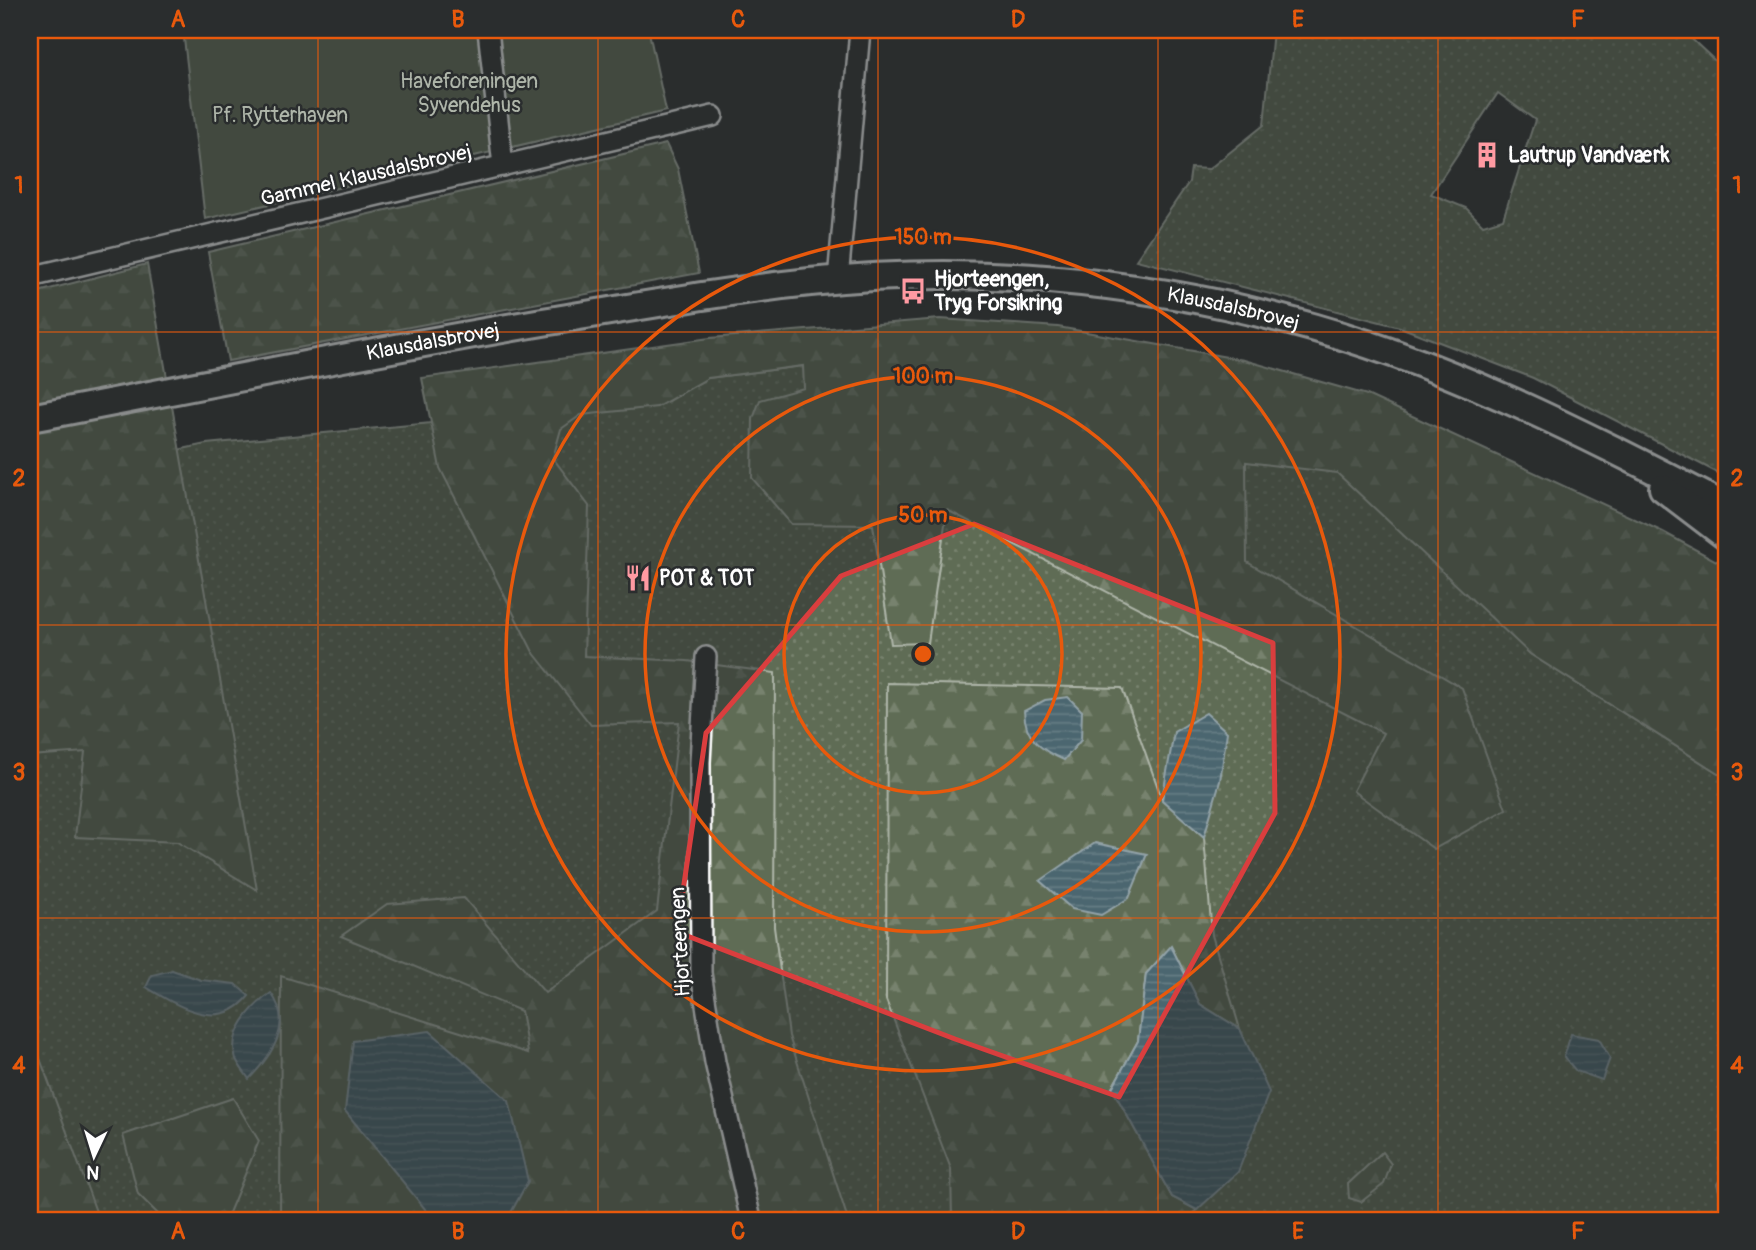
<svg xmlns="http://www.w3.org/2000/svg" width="1756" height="1250" viewBox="0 0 1756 1250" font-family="Pangolin,sans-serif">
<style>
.grass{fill:url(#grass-dots);stroke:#afb6aa;stroke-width:2;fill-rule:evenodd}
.forest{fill:url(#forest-firs);stroke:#afb6aa;stroke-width:2}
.garden{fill:#5f6c54;stroke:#afb6aa;stroke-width:2}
.water{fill:url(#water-rules);stroke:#93a3a9;stroke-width:2}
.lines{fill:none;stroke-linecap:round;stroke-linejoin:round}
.street-casing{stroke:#fff;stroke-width:24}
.secondary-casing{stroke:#fff;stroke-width:32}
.street{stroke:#2a2d2e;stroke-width:19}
.secondary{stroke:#2a2d2e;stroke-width:26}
.marked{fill:none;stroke:#da3e3e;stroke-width:5;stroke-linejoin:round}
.grid{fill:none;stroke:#e8590c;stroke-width:2;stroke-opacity:0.55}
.ring{fill:none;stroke:#e8590c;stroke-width:3.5}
.labels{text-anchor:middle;stroke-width:5;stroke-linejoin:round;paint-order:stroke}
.park-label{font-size:21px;fill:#afb6aa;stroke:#2a2d2e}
.poi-label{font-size:21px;font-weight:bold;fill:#fff;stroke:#2a2d2e;text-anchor:start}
.street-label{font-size:21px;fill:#fff;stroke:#2a2d2e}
.centre{fill:#e8590c;stroke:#2a2d2e;stroke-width:3.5}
.ring-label{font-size:21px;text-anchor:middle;font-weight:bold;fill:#e8590c;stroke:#2a2d2e;stroke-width:5;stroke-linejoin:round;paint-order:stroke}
.neatline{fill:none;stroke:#e8590c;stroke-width:2.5}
.grid-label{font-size:23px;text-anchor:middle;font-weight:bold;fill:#e8590c}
</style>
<defs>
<pattern id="grass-dots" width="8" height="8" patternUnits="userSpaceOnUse" patternTransform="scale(1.75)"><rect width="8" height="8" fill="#5f6c54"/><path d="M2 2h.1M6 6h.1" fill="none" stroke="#77826e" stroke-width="1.8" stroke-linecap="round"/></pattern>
<pattern id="forest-firs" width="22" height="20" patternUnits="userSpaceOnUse" patternTransform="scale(1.75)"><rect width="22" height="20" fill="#5f6c54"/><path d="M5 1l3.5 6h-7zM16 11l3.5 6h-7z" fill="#77826e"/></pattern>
<pattern id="water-rules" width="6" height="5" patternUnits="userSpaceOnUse" patternTransform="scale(1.75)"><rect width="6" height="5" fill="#4b666f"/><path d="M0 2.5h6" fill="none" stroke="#667d85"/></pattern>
</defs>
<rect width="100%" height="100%" fill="#2a2d2e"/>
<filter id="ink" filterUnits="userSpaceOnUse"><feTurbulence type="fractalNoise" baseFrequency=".0143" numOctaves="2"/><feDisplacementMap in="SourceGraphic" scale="14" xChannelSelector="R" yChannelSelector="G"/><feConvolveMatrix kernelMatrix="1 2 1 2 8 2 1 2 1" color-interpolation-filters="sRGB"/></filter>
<g filter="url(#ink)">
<g class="grass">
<path d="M1273,30H1682L1726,71V477L1533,378L1400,327L1136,260L1189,182L1191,168L1209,169L1264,125ZM1498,93L1535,120L1503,219L1483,225L1466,208L1431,194Z"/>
<path d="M803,366L1285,408L1530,654L1726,778V1220H30V481L206,444L668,401L708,378Z"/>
</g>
<g class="forest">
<path d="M666,144L678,169L699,273L228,361L208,252Z"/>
<path d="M147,264L257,890L177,842L75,837L85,752L30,756V294Z"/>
<path d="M940,319L1058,327L1244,360L1367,395L1663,532L1726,566V778L1530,654L1337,473L1246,462L1247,562L1462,688L1506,809L1434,849L1353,791L1383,733L947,510L928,643L891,644L873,525L791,524L752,478L753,419L760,400L804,388L803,366L708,378L657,407L581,415L561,429L553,458L589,506L584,656L687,661L775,673L774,927L789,1036L848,1220H280L281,976L528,1053L521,1011L341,936L387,904L464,898L545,993L657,911L679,722L591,725L533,652L440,468L422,378L710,338Z"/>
<path d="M887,683L1122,688L1162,799L1204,837L1212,935L1240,1029L1200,1004L1171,947L1146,974L1138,1041L1112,1088L1172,1197L1197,1210L1184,1220H952L951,1169L886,1000Z"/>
<path d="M34,1042L99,1220H30Z"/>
<path d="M233,1098L259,1141L226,1220H164L138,1194L123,1135Z"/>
<path d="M1382,1152L1391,1164L1384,1184L1361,1202L1349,1198L1348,1184Z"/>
<path d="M1726,1171V1215L1717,1184Z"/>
</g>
<path class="garden" d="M183,30H645L649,32L666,111L205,219Z"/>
<g class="water">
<path d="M1068,697L1082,711L1081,740L1064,760C1040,750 1025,738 1024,711L1045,700Z"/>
<path d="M1206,713L1227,732L1220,781L1204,837L1162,800L1174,732Z"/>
<path d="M1095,843L1147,854L1129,898L1101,915L1072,909L1040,881Z"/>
<path d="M1171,946L1200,1004L1240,1029L1269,1092L1238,1172L1197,1210L1172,1197L1112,1088L1138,1041L1146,974Z"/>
<path d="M172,970L201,980L235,984L249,996C219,1033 178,1006 146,987L152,975Z"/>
<path d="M271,993C294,1024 272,1055 249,1079C245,1073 239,1066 236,1059C227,1033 252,1006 271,993Z"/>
<path d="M430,1031L509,1101L528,1181L507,1220H434L345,1111L353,1041Z"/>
<path d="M1571,1034L1599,1039L1610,1058L1602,1080L1576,1071L1564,1057Z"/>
</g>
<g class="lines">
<g class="street-casing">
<g id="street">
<path d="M488,30L503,166"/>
<path d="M30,277L713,116"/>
<path d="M838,280L860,30"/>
<path d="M706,657L700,762L701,973L715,1062L751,1220"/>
</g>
</g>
<g class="secondary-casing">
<g id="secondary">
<path id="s1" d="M30,418C203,385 375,350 549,321C636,307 723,291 810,282C970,265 1135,279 1290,321C1444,361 1586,435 1726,507"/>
<path d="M1663,488L1726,536"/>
</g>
</g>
<use href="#street" class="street"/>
<use href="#secondary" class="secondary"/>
</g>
</g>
<path d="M0 0H1756V1250H0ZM974,524L1273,643L1275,813L1119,1097L955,1039L677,932L706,733L841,576Z" fill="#2a2d2e" fill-opacity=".55" fill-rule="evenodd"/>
<path class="marked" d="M974,524L1273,643L1275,813L1119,1097L955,1039L677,932L706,733L841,576Z"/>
<path class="grid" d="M318,30V1220M598,30V1220M878,30V1220M1158,30V1220M1438,30V1220M30,332H1726M30,625H1726M30,918H1726"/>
<g class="ring">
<circle cx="923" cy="654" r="139"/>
<circle cx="923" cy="654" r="278"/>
<circle cx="923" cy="654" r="417"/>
</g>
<defs>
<g id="building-bare" transform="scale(2.1)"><path d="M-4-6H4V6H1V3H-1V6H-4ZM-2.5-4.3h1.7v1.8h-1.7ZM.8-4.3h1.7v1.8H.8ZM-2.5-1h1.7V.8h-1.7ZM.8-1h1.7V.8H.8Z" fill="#ff9aa2" stroke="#2a2d2e" stroke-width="2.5" paint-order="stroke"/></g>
<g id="bus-bare" transform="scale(2.1)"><path d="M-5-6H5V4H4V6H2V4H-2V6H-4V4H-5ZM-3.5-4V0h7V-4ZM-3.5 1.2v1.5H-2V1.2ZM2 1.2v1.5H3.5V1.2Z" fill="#ff9aa2" stroke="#2a2d2e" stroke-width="2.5" paint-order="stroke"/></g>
<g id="restaurant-bare" transform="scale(2.1)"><path d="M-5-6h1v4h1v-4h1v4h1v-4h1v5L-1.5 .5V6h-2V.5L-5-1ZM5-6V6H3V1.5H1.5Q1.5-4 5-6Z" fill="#ff9aa2" stroke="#2a2d2e" stroke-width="2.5" paint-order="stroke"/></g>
</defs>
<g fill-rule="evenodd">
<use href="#building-bare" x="1487" y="155"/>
<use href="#bus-bare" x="913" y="291"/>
<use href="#restaurant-bare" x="638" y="578"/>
</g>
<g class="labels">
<g class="park-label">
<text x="469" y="88">Haveforeningen<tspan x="469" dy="24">Syvendehus</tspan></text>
<text x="280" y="122">Pf. Rytterhaven</text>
</g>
<g class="poi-label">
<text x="1508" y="162">Lautrup Vandværk</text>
<text x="934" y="286">Hjorteengen,<tspan x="934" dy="24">Tryg Forsikring</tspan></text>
<text x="659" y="585">POT &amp; TOT</text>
</g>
<g class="street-label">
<text transform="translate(366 175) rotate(-13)" y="7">Gammel Klausdalsbrovej</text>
<text dy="7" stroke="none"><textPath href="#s1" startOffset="1218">Klausdalsbrovej</textPath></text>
<text dy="7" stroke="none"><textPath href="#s1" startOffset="410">Klausdalsbrovej</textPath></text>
<text transform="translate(680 942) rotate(-93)" y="7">Hjorteengen</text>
</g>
</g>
<circle cx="923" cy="654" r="10" class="centre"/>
<g class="ring-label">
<text x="923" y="244">150 m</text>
<text x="923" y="383">100 m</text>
<text x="923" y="522">50 m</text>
</g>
<rect width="1756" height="1250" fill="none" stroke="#2a2d2e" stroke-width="77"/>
<g transform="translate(94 1156) rotate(184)" stroke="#2a2d2e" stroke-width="5" paint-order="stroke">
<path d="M0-5L12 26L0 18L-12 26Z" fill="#ffffff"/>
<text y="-10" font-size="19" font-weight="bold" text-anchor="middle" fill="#ffffff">N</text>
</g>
<rect x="38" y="38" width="1680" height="1174" class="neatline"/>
<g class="grid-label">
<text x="178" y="27">A</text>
<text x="458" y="27">B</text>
<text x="738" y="27">C</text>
<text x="1018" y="27">D</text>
<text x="1298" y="27">E</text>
<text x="1578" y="27">F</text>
<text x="19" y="193">1</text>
<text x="1737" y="193">1</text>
<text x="19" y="486">2</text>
<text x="1737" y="486">2</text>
<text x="19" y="780">3</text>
<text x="1737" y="780">3</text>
<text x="19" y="1073">4</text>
<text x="1737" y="1073">4</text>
<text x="178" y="1239">A</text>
<text x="458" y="1239">B</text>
<text x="738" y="1239">C</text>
<text x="1018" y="1239">D</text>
<text x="1298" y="1239">E</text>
<text x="1578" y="1239">F</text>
</g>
</svg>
